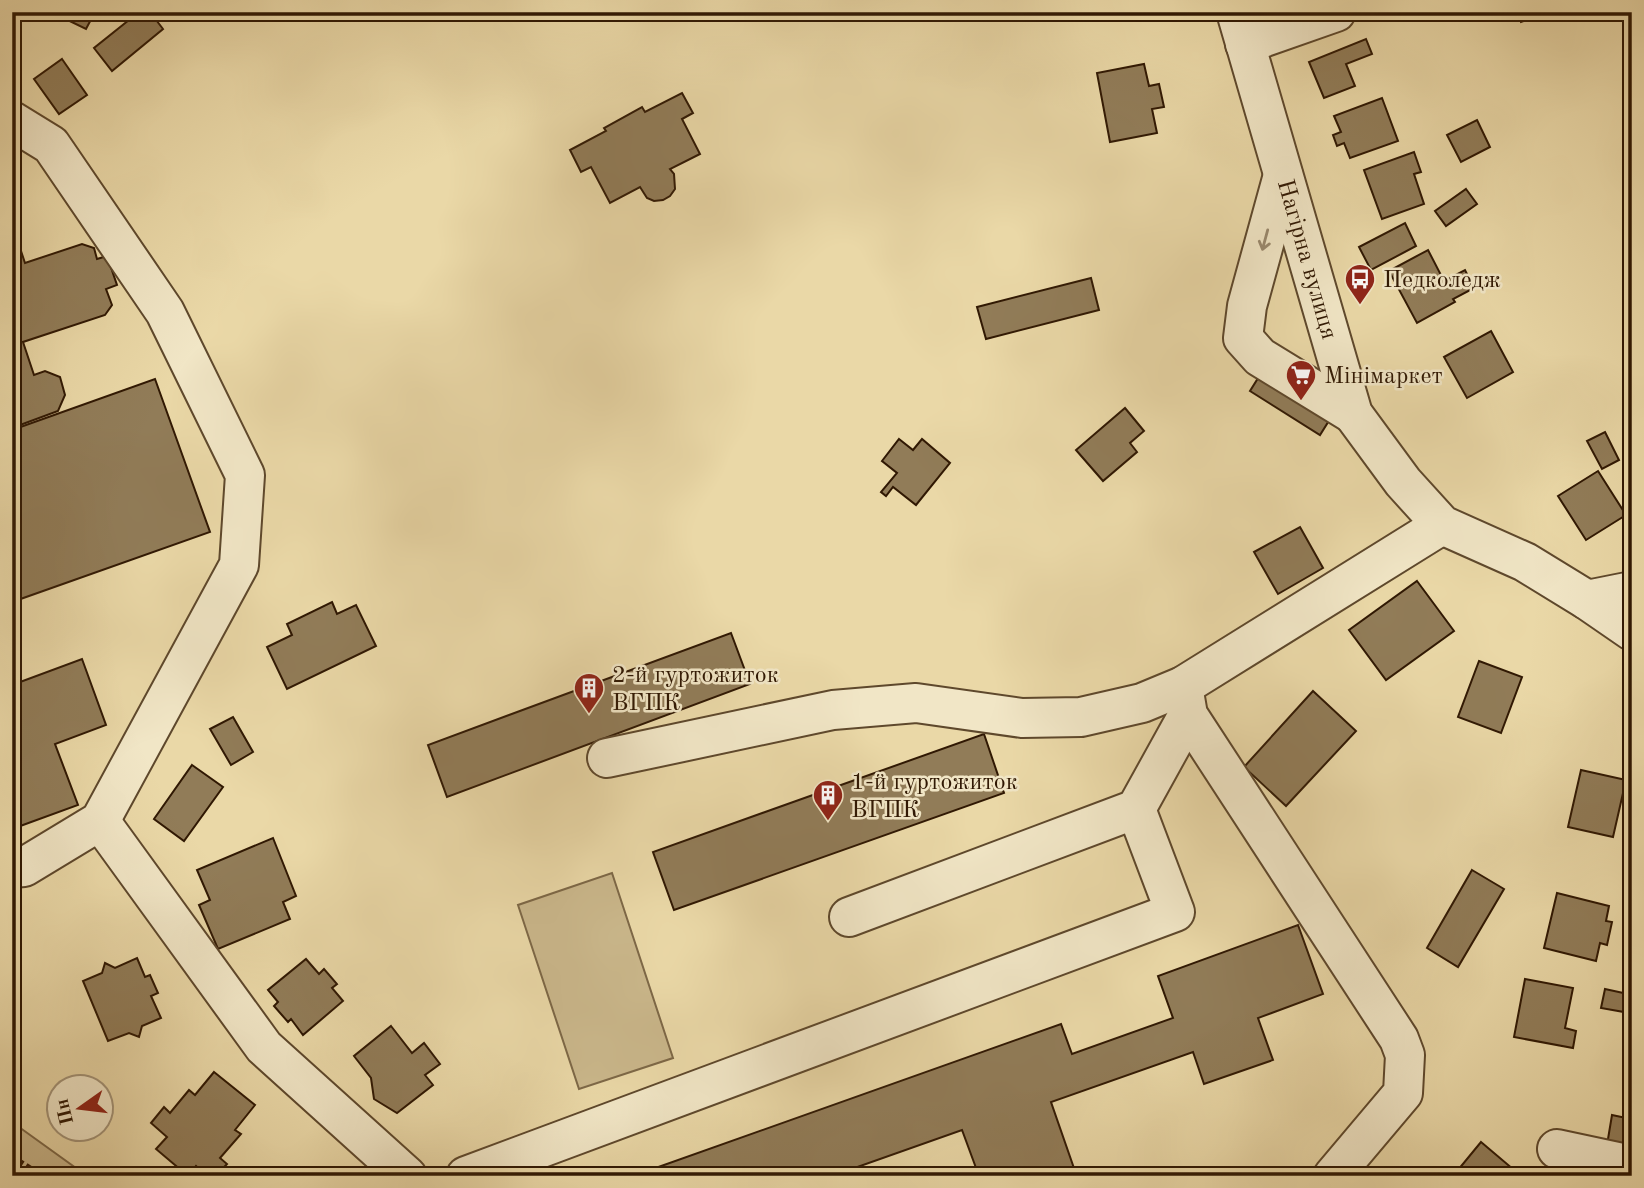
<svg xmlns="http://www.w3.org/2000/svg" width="1644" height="1188" viewBox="0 0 1644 1188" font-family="'Old Standard TT',serif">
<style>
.green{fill:#cab78b;stroke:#7d6847;stroke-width:2}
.building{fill:#917c58;stroke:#301803;stroke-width:2}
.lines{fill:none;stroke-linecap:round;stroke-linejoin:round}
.minor-casing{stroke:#5e482c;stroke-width:42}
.path{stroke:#301803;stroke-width:4.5;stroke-dasharray:5 3.5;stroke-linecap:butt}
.minor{stroke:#f1e6c6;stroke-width:38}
.oneway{stroke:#9a896e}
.labels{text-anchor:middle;stroke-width:5;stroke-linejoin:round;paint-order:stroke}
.street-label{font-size:24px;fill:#301803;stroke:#f1e6c6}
.poi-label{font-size:24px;fill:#301803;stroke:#f1e6c6;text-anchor:start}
</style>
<rect width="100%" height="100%" fill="#ead8a7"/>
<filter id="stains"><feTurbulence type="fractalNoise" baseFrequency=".00286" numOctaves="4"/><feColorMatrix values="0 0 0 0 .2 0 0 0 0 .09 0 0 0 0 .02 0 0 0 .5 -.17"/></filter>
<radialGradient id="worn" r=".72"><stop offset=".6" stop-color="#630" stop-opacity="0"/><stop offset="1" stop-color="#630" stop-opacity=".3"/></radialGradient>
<g class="green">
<path d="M612,873L673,1058L579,1089L518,905Z"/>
<path d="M12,1122L87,1176H12Z"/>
</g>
<g class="building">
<path d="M51,12H95L86,29Z"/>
<path d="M139,12H150L163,29L112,71L94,48Z"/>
<path d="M1518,12H1549L1521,22Z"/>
<path d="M1366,39L1372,54L1346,64L1355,86L1324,98L1309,62Z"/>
<path d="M62,59L87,95L59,114L34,79Z"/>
<path d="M1144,64L1149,86L1159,84L1164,107L1152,109L1157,133L1110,142L1097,73Z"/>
<path d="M682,93L693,113L682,119L700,154L670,169L674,174L675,189L670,196L663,200L654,201L647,198L640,187L610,203L591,167L581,172L570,150L606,131L604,128L642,107L645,112Z"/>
<path d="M1382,98L1398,141L1350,158L1344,143L1337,146L1333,135L1341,132L1334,116Z"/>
<path d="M1477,120L1490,147L1461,162L1447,135Z"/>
<path d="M1414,152L1421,172L1414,174L1424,204L1382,219L1364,170Z"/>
<path d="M1466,189L1477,204L1446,226L1435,211Z"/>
<path d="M1405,223L1416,246L1371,270L1359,247Z"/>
<path d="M12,224L25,263L82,244L94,248L97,259L107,256L117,285L106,289L112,305L105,315L23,342L34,375L45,371L60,377L65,395L58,411L12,428Z"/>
<path d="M1428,250L1444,281L1465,270L1474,288L1453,299L1455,302L1417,323L1389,271Z"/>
<path d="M1091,278L1099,310L986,339L977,307Z"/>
<path d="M1491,331L1513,372L1467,398L1444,357Z"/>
<path d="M1265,367L1335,411L1320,435L1250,391Z"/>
<path d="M155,379L210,532L12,602V430Z"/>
<path d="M1125,408L1144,431L1130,443L1137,452L1103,481L1076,450Z"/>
<path d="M1605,432L1619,460L1602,469L1587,441Z"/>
<path d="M899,439L913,450L922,439L950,463L916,505L893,487L886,496L881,492L897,473L882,461Z"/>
<path d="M1598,471L1626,515L1586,540L1558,496Z"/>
<path d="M1300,527L1323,568L1278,594L1254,552Z"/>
<path d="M1417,581L1454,631L1386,680L1349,630Z"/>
<path d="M332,602L337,614L356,605L376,646L287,689L267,647L292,635L287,624Z"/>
<path d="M731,633L750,684L447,797L428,745Z"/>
<path d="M82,659L106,725L55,744L78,805L12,829V685Z"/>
<path d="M1479,661L1522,677L1501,733L1458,717Z"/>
<path d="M1313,691L1356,731L1286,806L1244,767Z"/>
<path d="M233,717L253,752L231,765L210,729Z"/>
<path d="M984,734L1004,793L674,910L653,852Z"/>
<path d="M192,765L223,787L184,841L154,819Z"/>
<path d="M1581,770L1626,780L1613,837L1568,827Z"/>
<path d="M273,838L296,896L283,902L290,919L218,949L199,905L210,900L197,870Z"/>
<path d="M1472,870L1504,889L1458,967L1427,948Z"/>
<path d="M1557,893L1609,906L1606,921L1612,922L1607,945L1600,943L1596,961L1544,948Z"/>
<path d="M1298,925L1323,994L1258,1018L1273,1060L1204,1084L1193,1052L1051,1102L1076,1174L979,1176L962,1130L832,1176H633L1061,1024L1072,1054L1173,1018L1158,976Z"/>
<path d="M137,958L145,977L150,975L158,993L151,996L161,1018L142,1026L139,1037L129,1033L108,1041L83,981L102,973L105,963L115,968Z"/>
<path d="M306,959L319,974L324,969L337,984L332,988L343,1001L303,1035L291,1019L288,1022L274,1006L278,1002L268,990Z"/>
<path d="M1525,979L1573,988L1565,1028L1576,1031L1573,1048L1514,1037Z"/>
<path d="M1605,989L1628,994L1624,1012L1601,1008Z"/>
<path d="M391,1026L412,1053L424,1043L440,1064L425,1075L433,1085L397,1113L374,1099L371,1078L354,1056Z"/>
<path d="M214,1072L255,1105L235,1130L241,1134L220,1158L227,1164L216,1176H207L196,1166L188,1176L156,1149L167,1137L151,1123L164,1107L170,1113L189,1090L195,1095Z"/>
<path d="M1612,1115L1631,1119L1625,1149L1607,1145Z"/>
<path d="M1481,1142L1520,1175L1519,1176H1453Z"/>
</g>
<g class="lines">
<g class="minor-casing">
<g id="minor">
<path d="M1236,12L1353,414L1403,482L1442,525L1525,562L1587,600L1632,591"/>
<path d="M1245,44L1336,12"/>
<path d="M12,121L51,145L165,312L245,475L239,565L100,821L24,867L12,868"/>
<path d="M1283,175L1247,306L1243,338L1260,357L1353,414"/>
<path d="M1587,600L1632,631"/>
<path d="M1183,686L1188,715L1399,1039L1405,1055L1403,1093L1333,1176"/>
<path d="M607,758L833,710L916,703L1022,718L1081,717L1142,703L1183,686L1442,525"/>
<path d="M100,821L264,1047L407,1176"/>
<path d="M849,917L1136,809L1188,715"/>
<path d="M1557,1149L1632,1165"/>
<path d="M466,1176L1175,912L1136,809"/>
</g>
</g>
<path class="path" d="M12,1156L43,1176"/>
<use href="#minor" class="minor"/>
</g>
<defs><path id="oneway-shaft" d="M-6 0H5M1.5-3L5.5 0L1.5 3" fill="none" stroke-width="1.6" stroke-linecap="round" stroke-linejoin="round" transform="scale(1.75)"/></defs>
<use class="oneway" href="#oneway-shaft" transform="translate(1265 240) rotate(105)"/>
<defs>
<g id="bus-pin" transform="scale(1.575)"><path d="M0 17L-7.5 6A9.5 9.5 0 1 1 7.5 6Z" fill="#8f2418" stroke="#f1e6c6"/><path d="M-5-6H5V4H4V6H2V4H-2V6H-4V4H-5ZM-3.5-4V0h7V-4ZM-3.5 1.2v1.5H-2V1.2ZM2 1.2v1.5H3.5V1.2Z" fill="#fff"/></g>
<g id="supermarket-pin" transform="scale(1.575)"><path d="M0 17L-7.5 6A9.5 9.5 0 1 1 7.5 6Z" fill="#8f2418" stroke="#f1e6c6"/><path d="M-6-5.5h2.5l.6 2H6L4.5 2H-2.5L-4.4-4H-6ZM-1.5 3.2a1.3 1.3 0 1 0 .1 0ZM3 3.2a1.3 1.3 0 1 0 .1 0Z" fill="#fff"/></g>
<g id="building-pin" transform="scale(1.575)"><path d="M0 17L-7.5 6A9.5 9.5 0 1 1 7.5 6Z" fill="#8f2418" stroke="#f1e6c6"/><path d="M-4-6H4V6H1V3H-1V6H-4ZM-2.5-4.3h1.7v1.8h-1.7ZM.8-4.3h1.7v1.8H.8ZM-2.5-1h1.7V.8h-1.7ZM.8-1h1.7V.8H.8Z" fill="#fff"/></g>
</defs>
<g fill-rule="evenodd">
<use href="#bus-pin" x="1360" y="279"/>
<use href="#supermarket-pin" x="1301" y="375"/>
<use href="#building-pin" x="589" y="688"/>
<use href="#building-pin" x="828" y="795"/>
</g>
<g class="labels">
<g class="street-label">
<text transform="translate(1308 259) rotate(74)" y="8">Нагірна вулиця</text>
</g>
<g class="poi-label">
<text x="1383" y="287">Педколедж</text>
<text x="1324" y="383">Мінімаркет</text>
<text x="612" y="682">2-й гуртожиток<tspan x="612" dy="28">ВГПК</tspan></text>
<text x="851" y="789">1-й гуртожиток<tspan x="851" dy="28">ВГПК</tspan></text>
</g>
</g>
<rect width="1644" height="1188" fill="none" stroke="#ead8a7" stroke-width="42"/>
<rect x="14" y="14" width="1616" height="1160" fill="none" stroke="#301803" stroke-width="3.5"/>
<rect x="21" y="21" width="1602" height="1146" fill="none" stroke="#301803" stroke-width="2"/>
<g transform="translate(80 1108) rotate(256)"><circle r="33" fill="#f1e6c6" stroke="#a49478" stroke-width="2"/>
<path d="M0-5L12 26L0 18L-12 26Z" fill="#8f2418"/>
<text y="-10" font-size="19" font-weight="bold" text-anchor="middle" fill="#301803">Пн</text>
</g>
<rect width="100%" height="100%" filter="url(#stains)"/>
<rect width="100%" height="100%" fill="url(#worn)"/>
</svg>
